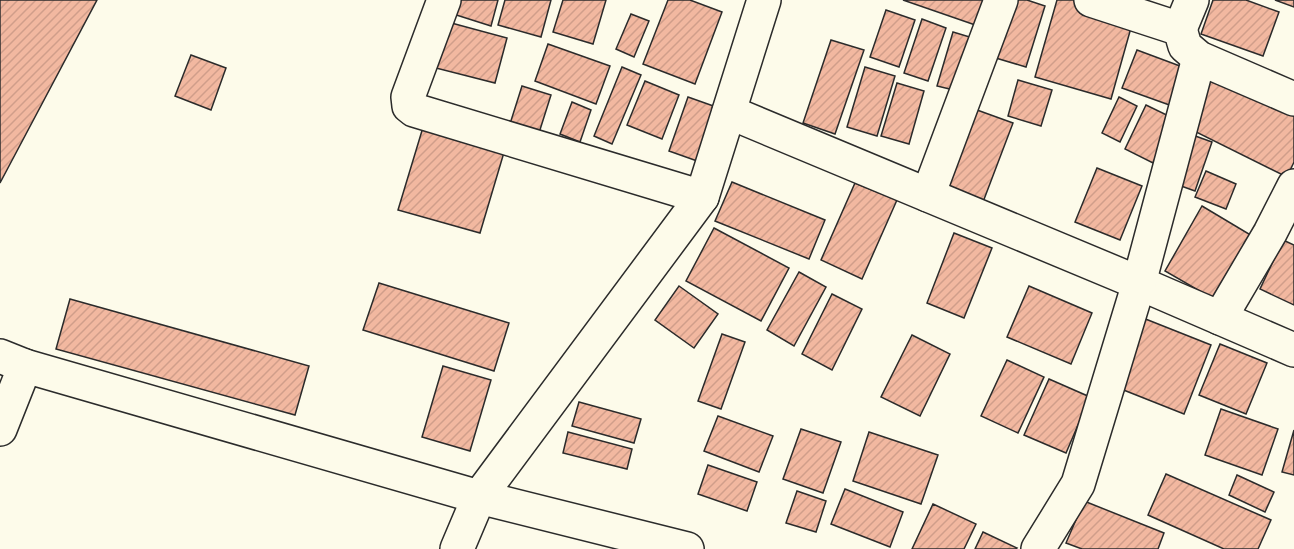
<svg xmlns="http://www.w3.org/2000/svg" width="1294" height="549" viewBox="0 0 1294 549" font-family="Manrope,sans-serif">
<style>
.building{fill:url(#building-hatch);stroke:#2b2b2b;stroke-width:1.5}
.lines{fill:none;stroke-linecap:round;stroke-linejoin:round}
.minor-casing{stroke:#2b2b2b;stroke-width:36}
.minor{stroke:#fdfbea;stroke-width:33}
</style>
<defs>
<pattern id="building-hatch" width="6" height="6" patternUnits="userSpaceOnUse" patternTransform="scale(1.5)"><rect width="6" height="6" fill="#f2b8a0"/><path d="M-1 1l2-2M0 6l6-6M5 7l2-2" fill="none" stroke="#d09e8a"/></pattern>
</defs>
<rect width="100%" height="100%" fill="#fdfbea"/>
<g class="building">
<path d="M0,0H97L0,183Z"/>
<path d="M454,0H498L491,26L450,13Z"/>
<path d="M505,0H551L541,37L498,25Z"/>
<path d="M563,0H606L593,44L553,32Z"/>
<path d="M668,0H690L722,12L695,84L643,64Z"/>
<path d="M903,0H994L984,28Z"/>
<path d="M1006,0H1027L1045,6L1026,67L989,56Z"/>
<path d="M1057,0H1076L1134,17L1111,99L1035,77Z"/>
<path d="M1213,0H1246L1279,12L1263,56L1201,34Z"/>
<path d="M1275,0H1294V7Z"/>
<path d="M886,10L915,20L899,67L870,57Z"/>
<path d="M631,14L649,21L634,57L616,49Z"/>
<path d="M922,19L946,28L928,81L904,73Z"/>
<path d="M444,21L507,38L495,83L432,67Z"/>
<path d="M953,32L973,38L958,91L937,86Z"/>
<path d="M831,40L864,50L835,134L803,123Z"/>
<path d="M548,44L610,66L596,104L535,81Z"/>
<path d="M1137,50L1188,69L1175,107L1122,88Z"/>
<path d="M191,55L226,68L211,110L175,96Z"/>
<path d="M622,67L641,75L612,144L594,136Z"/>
<path d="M865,67L895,76L877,136L847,127Z"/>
<path d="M1214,73L1294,111V162L1287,177L1188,128Z"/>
<path d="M1018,80L1052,90L1041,126L1008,116Z"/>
<path d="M645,81L679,95L662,139L627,125Z"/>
<path d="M897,83L924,91L909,144L881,136Z"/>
<path d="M522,86L551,95L538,136L509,127Z"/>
<path d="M688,97L719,108L700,162L669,151Z"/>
<path d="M1119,97L1137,106L1120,142L1102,133Z"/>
<path d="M572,102L591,110L580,142L560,134Z"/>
<path d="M1146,105L1173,118L1153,163L1125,149Z"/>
<path d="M966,106L1013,123L983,202L937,185Z"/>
<path d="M424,124L505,149L480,233L398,210Z"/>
<path d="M1187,133L1212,142L1195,191L1170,182Z"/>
<path d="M1097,168L1142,186L1120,240L1075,222Z"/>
<path d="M1206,171L1236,184L1226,209L1195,197Z"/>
<path d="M732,182L825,220L809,259L715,221Z"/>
<path d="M855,183L897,200L862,279L821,260Z"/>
<path d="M1202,206L1254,237L1217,301L1165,271Z"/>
<path d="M714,228L789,268L761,321L686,281Z"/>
<path d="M954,233L992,248L964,318L927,303Z"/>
<path d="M1283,240L1294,245V305L1260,289Z"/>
<path d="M799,272L826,287L794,346L767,330Z"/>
<path d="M379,283L509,323L494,371L363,330Z"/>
<path d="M679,286L718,314L694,348L655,320Z"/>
<path d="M1029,286L1092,313L1071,364L1007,337Z"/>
<path d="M832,294L862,309L832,370L802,354Z"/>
<path d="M70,299L309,366L295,415L56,349Z"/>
<path d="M1143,318L1211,345L1184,414L1116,387Z"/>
<path d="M722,334L745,342L721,409L698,401Z"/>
<path d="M912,335L950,354L920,416L881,397Z"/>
<path d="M1220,344L1267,363L1246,414L1199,395Z"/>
<path d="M1007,360L1044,377L1018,433L981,416Z"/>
<path d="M443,366L491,380L470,451L422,437Z"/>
<path d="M1049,379L1090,397L1066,453L1024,435Z"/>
<path d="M579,402L641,419L634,443L572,426Z"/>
<path d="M1221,409L1278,429L1262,475L1205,455Z"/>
<path d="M718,416L773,436L759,472L704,451Z"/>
<path d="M801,429L841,442L823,493L783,479Z"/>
<path d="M1294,430V475L1282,472Z"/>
<path d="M568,432L632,449L627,469L563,453Z"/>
<path d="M869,432L938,455L921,504L853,481Z"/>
<path d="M708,465L757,482L747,511L698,494Z"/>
<path d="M1166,474L1271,520L1258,549H1224L1148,515Z"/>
<path d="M1237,475L1274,492L1265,512L1229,495Z"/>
<path d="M845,489L903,512L890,547L831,524Z"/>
<path d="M797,491L826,501L816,532L786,523Z"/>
<path d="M1084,501L1164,533L1158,549H1082L1066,543Z"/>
<path d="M933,504L976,524L964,549H912Z"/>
<path d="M983,532L1017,548L1016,549H975Z"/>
</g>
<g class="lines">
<g class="minor-casing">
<g id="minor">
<path d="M444,0L408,97L409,106L414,110L702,197"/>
<path d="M1091,0L1180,29L1185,46L1199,58L1294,99"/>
<path d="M1180,29L1192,0"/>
<path d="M729,112L1139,283L1294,350"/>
<path d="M928,195L1001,0"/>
<path d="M1220,318L1270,233L1294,186"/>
<path d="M0,356L25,366L479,497L687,549"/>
<path d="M0,429L25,366"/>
<path d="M457,549L479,497L702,197L764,0"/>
<path d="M1038,549L1078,484L1139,283L1199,58"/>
</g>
</g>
<use href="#minor" class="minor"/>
</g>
</svg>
